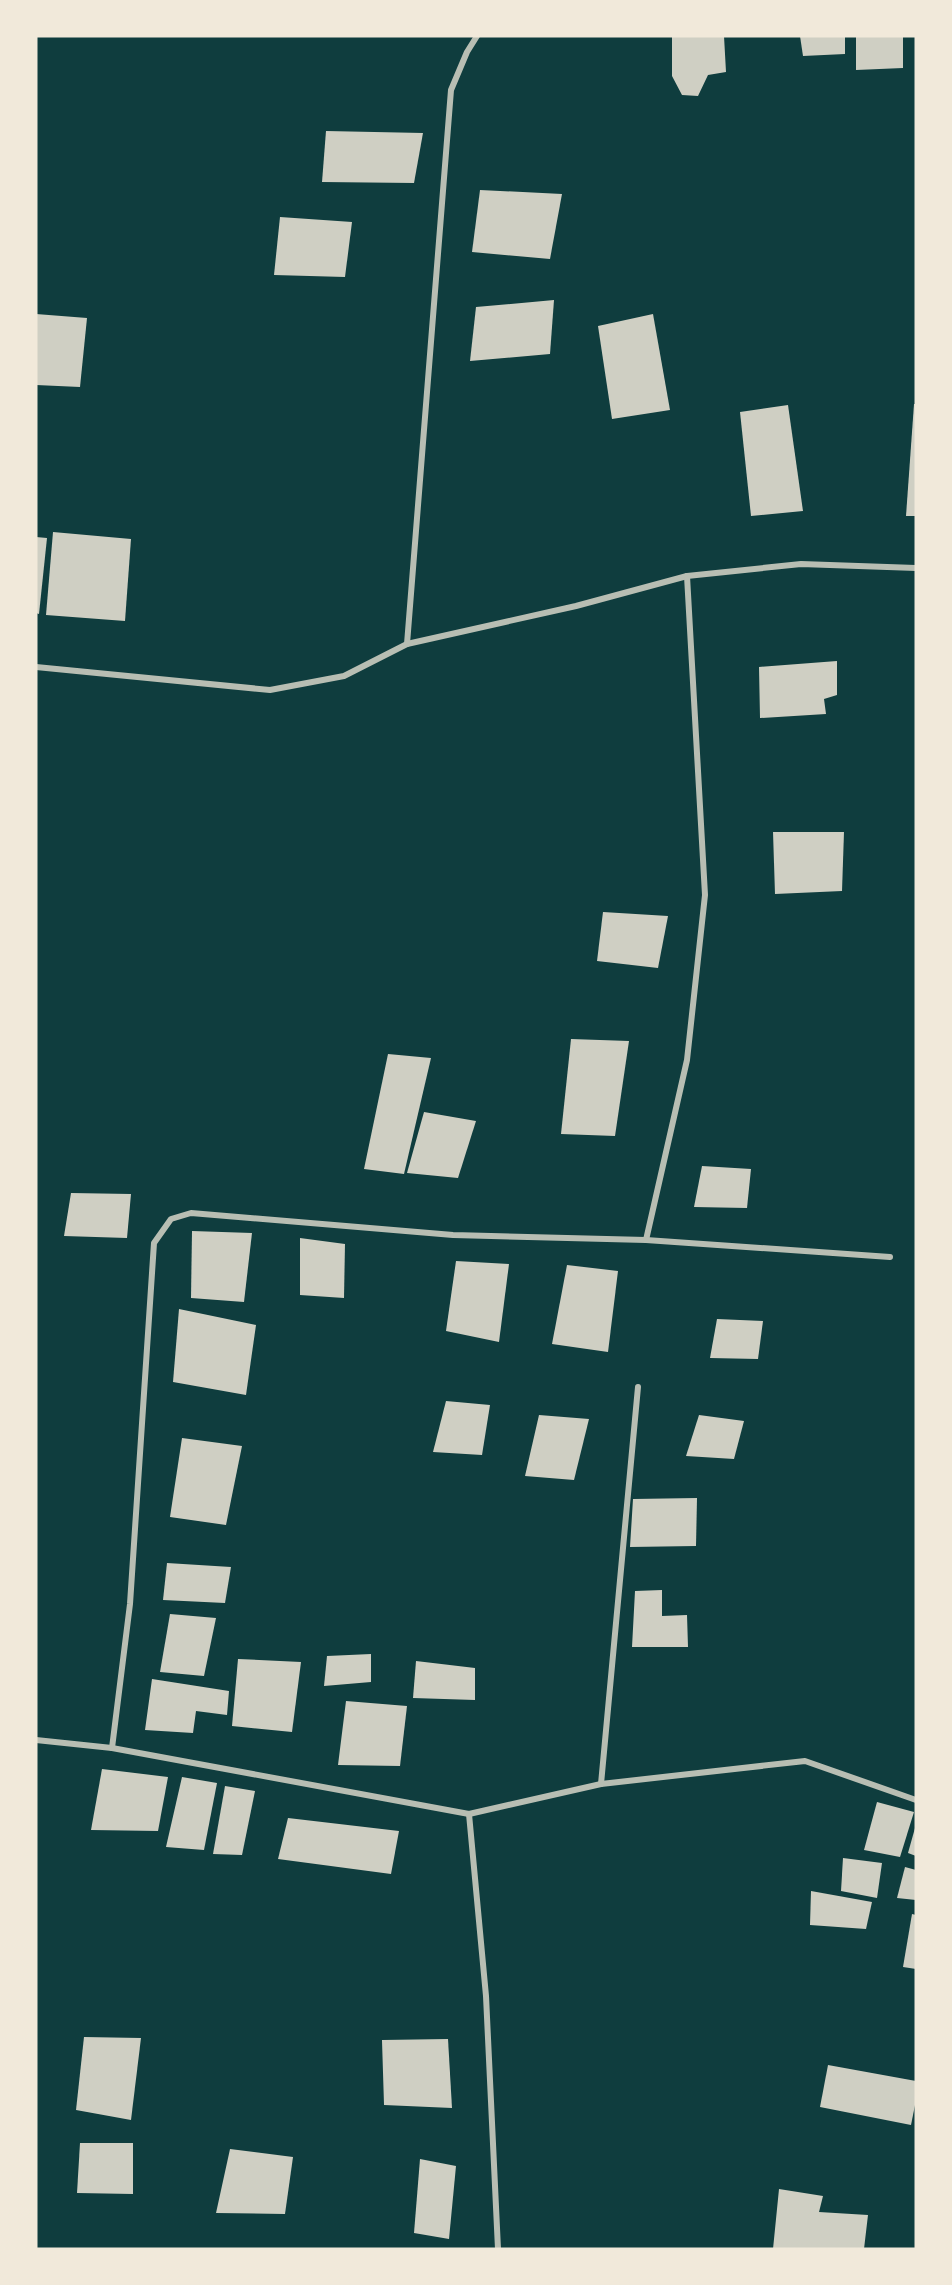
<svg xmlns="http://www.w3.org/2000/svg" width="952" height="2285" viewBox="0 0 952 2285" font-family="'Noto Sans',sans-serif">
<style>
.building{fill:#cfcfc3}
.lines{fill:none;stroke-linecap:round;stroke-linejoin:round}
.minor{stroke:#b8beb3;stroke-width:6}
</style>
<rect width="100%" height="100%" fill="#0f3d3e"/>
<g class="building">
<path d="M672,36H724L726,72L708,75L698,96L682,95L672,76Z"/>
<path d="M800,36H845V54L803,56Z"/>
<path d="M856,36H903V68L856,70Z"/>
<path d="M326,131L423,133L414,183L322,182Z"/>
<path d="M480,190L562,194L550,259L472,252Z"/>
<path d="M280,217L352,222L345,277L274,275Z"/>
<path d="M554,300L550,354L470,361L476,307Z"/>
<path d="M36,314L87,318L80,387L36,385Z"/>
<path d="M653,314L670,410L612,419L598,326Z"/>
<path d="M914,404H916V516H906Z"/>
<path d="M788,405L803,511L751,516L740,412Z"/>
<path d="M53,532L131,539L125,621L46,615Z"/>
<path d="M36,537L47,538L39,614L36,613Z"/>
<path d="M837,661V695L824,699L826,714L760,718L759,667Z"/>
<path d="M773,832H844L842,891L775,894Z"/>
<path d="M603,912L668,916L658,968L597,961Z"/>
<path d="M571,1039L629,1041L615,1136L561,1134Z"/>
<path d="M388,1054L431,1058L404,1174L364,1169Z"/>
<path d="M424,1112L476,1121L458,1178L407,1173Z"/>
<path d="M702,1166L751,1169L747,1208L694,1207Z"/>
<path d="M71,1193L131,1194L127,1238L64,1236Z"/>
<path d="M192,1231L252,1233L244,1302L191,1298Z"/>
<path d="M300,1238L345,1244L344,1298L300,1295Z"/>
<path d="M456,1261L509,1264L499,1342L446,1331Z"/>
<path d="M567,1265L618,1271L608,1352L552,1344Z"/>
<path d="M179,1309L256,1325L246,1395L173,1382Z"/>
<path d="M717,1319L763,1321L758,1359L710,1358Z"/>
<path d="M446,1401L490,1405L482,1455L433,1452Z"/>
<path d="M539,1415L589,1419L574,1480L525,1476Z"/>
<path d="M699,1415L744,1421L734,1459L686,1456Z"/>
<path d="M182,1438L242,1446L226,1525L170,1517Z"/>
<path d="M697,1498L696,1546L630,1547L633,1499Z"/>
<path d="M167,1563L231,1567L225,1603L163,1600Z"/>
<path d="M662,1590V1616L687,1615L688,1647H632L635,1591Z"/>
<path d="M170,1614L216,1618L204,1676L160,1672Z"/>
<path d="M371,1654V1682L324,1686L327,1656Z"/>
<path d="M238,1659L301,1662L292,1732L232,1726Z"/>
<path d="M416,1661L475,1668V1700L413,1698Z"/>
<path d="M152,1679L229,1691L227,1715L196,1711L193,1733L145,1730Z"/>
<path d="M346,1701L407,1706L400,1766L338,1765Z"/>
<path d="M102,1769L168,1777L158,1831L91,1830Z"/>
<path d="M182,1777L217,1783L204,1850L166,1847Z"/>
<path d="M225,1786L255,1791L242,1855L213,1854Z"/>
<path d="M877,1802L914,1812L900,1857L864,1850Z"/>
<path d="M288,1818L399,1831L391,1874L278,1859Z"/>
<path d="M915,1828H916V1856L908,1853Z"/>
<path d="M843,1858L882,1863L877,1898L841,1891Z"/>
<path d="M905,1867L916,1870V1900L897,1898Z"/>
<path d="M811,1891L872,1902L866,1929L810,1925Z"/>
<path d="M912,1914L916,1915V1969L903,1967Z"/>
<path d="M84,2037L141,2038L131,2120L76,2110Z"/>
<path d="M448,2039L452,2108L384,2105L382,2040Z"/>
<path d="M828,2065L916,2081V2100L911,2125L820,2107Z"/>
<path d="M80,2143H133V2194L77,2193Z"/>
<path d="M230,2149L293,2157L285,2214L216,2213Z"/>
<path d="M420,2159L456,2166L449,2239L414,2233Z"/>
<path d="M779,2189L823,2196L819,2212L868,2215L864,2249H773Z"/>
</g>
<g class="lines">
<g class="minor">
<path d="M407,644L451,90L467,52L477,36"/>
<path d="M36,667L270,690L344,676L407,644L576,606L687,576L801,564L916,568"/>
<path d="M646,1240L687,1060L705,895L687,576"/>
<path d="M36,1740L112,1748L469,1814L601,1784L805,1761L916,1800"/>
<path d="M112,1748L130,1604L154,1243L171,1219L191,1213L453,1235L646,1240L890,1257"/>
<path d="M601,1784L638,1387"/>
<path d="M469,1814L486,1996L498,2249"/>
</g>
</g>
<rect width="952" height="2285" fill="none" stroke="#f1e9da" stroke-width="75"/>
</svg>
